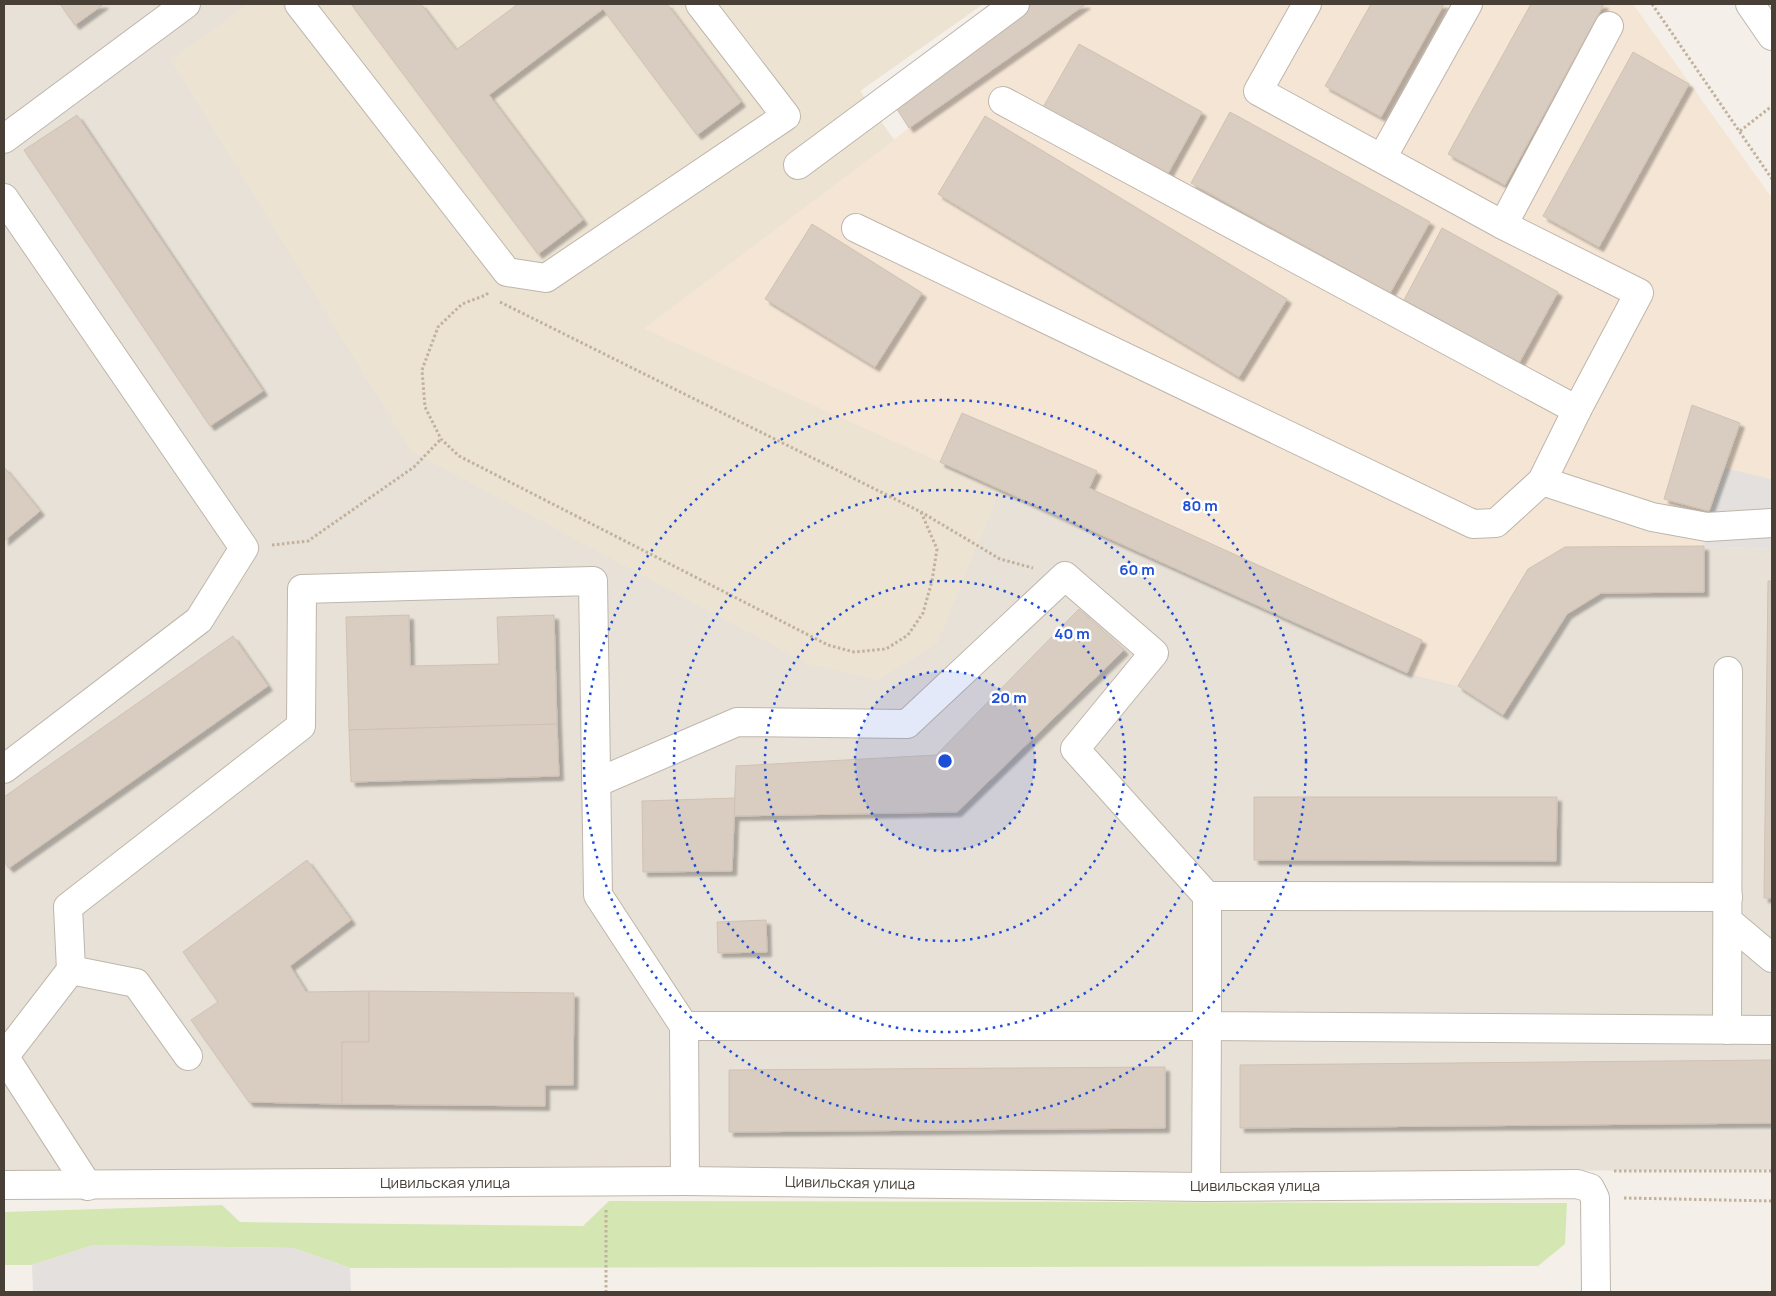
<svg xmlns="http://www.w3.org/2000/svg" width="1776" height="1296" viewBox="0 0 1776 1296" font-family="Manrope,sans-serif">
<style>
.residential{fill:#e8e1d7}
.commercial{fill:#f5e5d5}
.education{fill:#ede3d3}
.green{fill:#d4e7b3}
.parking{fill:#e3e0dd}
.building{fill:#d9cdc1;stroke:#d0c2b2;filter:url(#shadow)}
.lines{fill:none;stroke-linecap:round;stroke-linejoin:round}
.minor-casing{stroke:#bfb6ab;stroke-width:30}
.path{stroke:#c1b19d;stroke-width:3;stroke-dasharray:2.5 2.5;stroke-linecap:butt}
.minor{stroke:#fff;stroke-width:28}
.ring{fill:none;stroke:#1d4ed8;stroke-width:2.5;stroke-dasharray:2.5 5}
.labels{text-anchor:middle;stroke-width:5;stroke-linejoin:round;paint-order:stroke}
.street-label{font-size:15px;fill:#484037;stroke:#fff}
.centre{fill:#1d4ed8;stroke:#fff;stroke-width:2.5}
.ring-label{font-size:15px;text-anchor:middle;font-weight:bold;fill:#1d4ed8;stroke:#fff;stroke-width:5;stroke-linejoin:round;paint-order:stroke}
</style>
<defs>
<filter id="shadow"><feDropShadow dx="4.5" dy="4.5" stdDeviation="1" flood-color="#0004"/></filter>
</defs>
<rect width="100%" height="100%" fill="#f4f0e9"/>
<path class="residential" d="M4,4H983L860,91L894,140L644,328L1407,673L1458,686L1502,714L1567,614L1601,593L1704,592V546L1772,549V1170L4,1175Z"/>
<path class="commercial" d="M1086,4H1633L1772,198V478L1707,527L1704,546L1565,547L1528,569L1458,686L1407,673L644,329L909,128Z"/>
<path class="education" d="M248,4H983L860,91L894,140L644,329L1000,490L937,644L878,680L808,664L411,451L171,60Z"/>
<path class="green" d="M609,1201L1567,1203L1565,1244L1538,1266L350,1268L293,1248L94,1245L32,1265H4V1212L222,1205L240,1222L583,1226Z"/>
<g class="parking">
<path d="M1725,468L1770,479L1772,478V549L1704,546L1709,511Z"/>
<path d="M94,1245L293,1248L350,1268L351,1292H33L32,1265Z"/>
</g>
<g class="building">
<path d="M60,4H104L75,25Z"/>
<path d="M351,4H421L456,50L518,4H667L741,102L697,135L603,9L489,95L583,220L538,254Z"/>
<path d="M1031,4H1086L909,128L892,101Z"/>
<path d="M1371,4H1444L1381,117L1325,86Z"/>
<path d="M1531,4H1604L1505,185L1448,154Z"/>
<path d="M1079,44L1202,112L1166,177L1042,109Z"/>
<path d="M1633,52L1689,84L1599,247L1543,216Z"/>
<path d="M1230,112L1430,222L1390,293L1191,183Z"/>
<path d="M77,115L263,391L210,426L24,150Z"/>
<path d="M985,116L1287,299L1239,377L938,194Z"/>
<path d="M812,224L922,293L875,367L765,299Z"/>
<path d="M1442,228L1558,292L1519,363L1404,300Z"/>
<path d="M1692,405L1740,423L1709,511L1664,499Z"/>
<path d="M962,413L1097,471L1089,488L1422,640L1407,673L940,462Z"/>
<path d="M4,467L40,511L4,541Z"/>
<path d="M1704,546V592L1601,593L1567,614L1503,715L1458,686L1528,569L1565,547Z"/>
<path d="M1768,581H1772V898H1764Z"/>
<path d="M1079,609L1124,650L957,812L734,816L736,766L936,755Z"/>
<path d="M409,615L410,666L499,664L497,617L554,615L557,724L349,730L346,617Z"/>
<path d="M233,636L268,686L9,868L4,862V797Z"/>
<path d="M557,724L559,776L351,782L349,730Z"/>
<path d="M1254,797H1557L1556,861L1254,860Z"/>
<path d="M735,798L732,871L643,872L642,801Z"/>
<path d="M307,860L351,920L290,966L306,992L369,991V1042H342V1104L249,1102L191,1020L218,1002L183,952Z"/>
<path d="M766,920L767,952L718,953L717,922Z"/>
<path d="M369,991L574,993L573,1085H545V1106L342,1104V1042H369Z"/>
<path d="M1772,1060V1123L1240,1128V1065Z"/>
<path d="M1165,1067V1128L729,1132V1070Z"/>
</g>
<g class="lines">
<g class="minor-casing">
<g id="minor">
<path d="M299,4L507,272L546,278L786,116L700,4"/>
<path d="M1307,4L1258,91L1503,225L1639,293L1577,410L1542,481"/>
<path d="M1750,4L1772,36"/>
<path d="M1003,101L1577,410"/>
<path d="M4,139L186,4"/>
<path d="M1382,158L1468,4"/>
<path d="M798,165L1015,4"/>
<path d="M4,198L244,548L199,620L4,769"/>
<path d="M1503,225L1609,26"/>
<path d="M856,228L1473,524L1496,523L1542,481L1652,517L1707,527L1772,523"/>
<path d="M596,783L737,722L907,724L1065,576L1154,653L1075,749L1207,896"/>
<path d="M1728,897L1207,896V1026L1772,1030"/>
<path d="M1728,921L1772,958"/>
<path d="M71,970L68,907L301,726L302,589L593,581L598,895L684,1026"/>
<path d="M1727,1030L1728,671"/>
<path d="M4,1056L88,1186"/>
<path d="M4,1057L71,970L136,983L188,1056"/>
<path d="M685,1181L684,1026H1207L1206,1187"/>
<path d="M4,1185L685,1181L1206,1187L1577,1184L1590,1188L1595,1198L1596,1292"/>
</g>
</g>
<g class="path">
<path d="M1652,4L1772,179"/>
<path d="M1740,131L1772,106"/>
<path d="M488,293L486,295L462,304L438,327L422,370L425,407L441,439L459,456L828,645L854,652L886,649L908,635L923,613L932,581L937,549L921,512"/>
<path d="M500,302L921,512L1000,559L1033,568"/>
<path d="M272,545L308,541L414,467L441,439"/>
<path d="M1614,1171H1772"/>
<path d="M1624,1198L1772,1201"/>
<path d="M606,1210V1292"/>
</g>
<use href="#minor" class="minor"/>
</g>
<circle cx="945" cy="761" r="90" fill="#1d4ed8" fill-opacity=".12"/>
<g class="ring">
<circle cx="945" cy="761" r="90"/>
<circle cx="945" cy="761" r="180"/>
<circle cx="945" cy="761" r="271"/>
<circle cx="945" cy="761" r="361"/>
</g>
<g class="labels">
<g class="street-label">
<text x="445" y="1188">Цивильская улица</text>
<text transform="translate(850 1183) rotate(1)" y="5">Цивильская улица</text>
<text x="1255" y="1191">Цивильская улица</text>
</g>
</g>
<circle cx="945" cy="761" r="8" class="centre"/>
<g class="ring-label">
<text x="1200" y="511">80 m</text>
<text x="1137" y="575">60 m</text>
<text x="1072" y="639">40 m</text>
<text x="1009" y="703">20 m</text>
</g>
<rect width="1776" height="1296" fill="none" stroke="#484037" stroke-width="10"/>
</svg>
